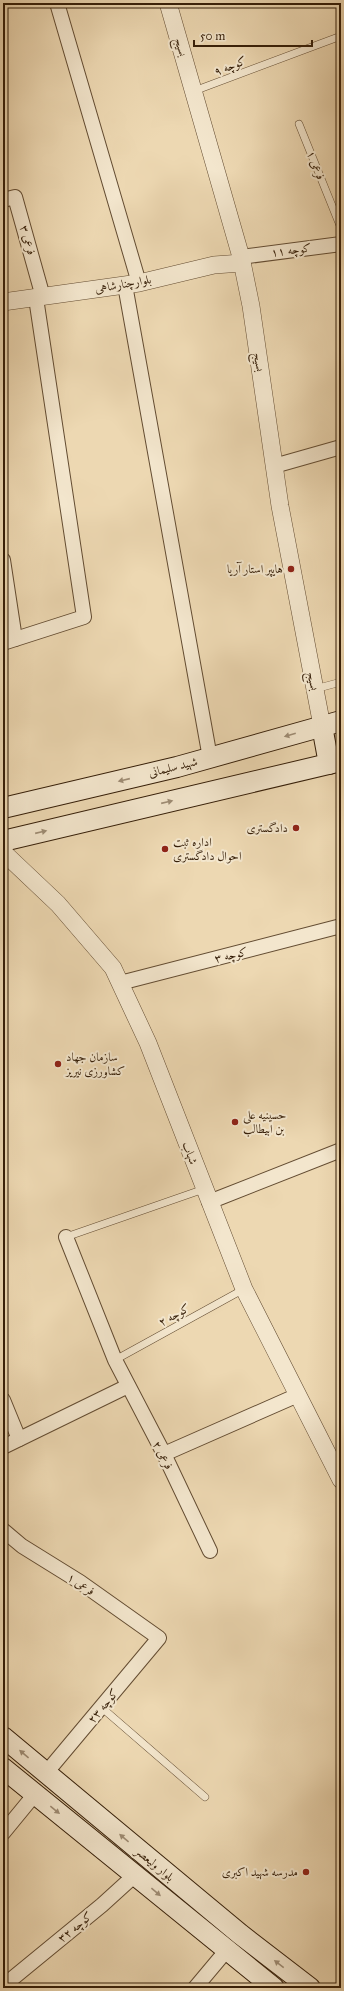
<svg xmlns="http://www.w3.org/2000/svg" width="344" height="1991" viewBox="0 0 344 1991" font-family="'IM FELL Great Primer',Amiri,serif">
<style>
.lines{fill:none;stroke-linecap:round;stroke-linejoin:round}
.service-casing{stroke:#634c32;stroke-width:8}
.minor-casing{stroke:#634c32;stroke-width:16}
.tertiary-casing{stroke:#634c32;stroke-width:18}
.secondary-casing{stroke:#351e08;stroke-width:22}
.service{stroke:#f3e6cd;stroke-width:7}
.minor{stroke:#f3e6cd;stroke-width:14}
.tertiary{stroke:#f3e6cd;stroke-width:17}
.secondary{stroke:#f3e6cd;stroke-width:20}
.oneway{fill:#9e8c74}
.poi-dot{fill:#8f2418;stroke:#f3e6cd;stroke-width:1.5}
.labels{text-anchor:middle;stroke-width:4;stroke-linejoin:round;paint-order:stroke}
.street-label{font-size:12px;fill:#351e08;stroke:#f3e6cd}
.poi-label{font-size:12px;fill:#351e08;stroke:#f3e6cd;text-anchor:end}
</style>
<rect width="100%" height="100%" fill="#edd8b2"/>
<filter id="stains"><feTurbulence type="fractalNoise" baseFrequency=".005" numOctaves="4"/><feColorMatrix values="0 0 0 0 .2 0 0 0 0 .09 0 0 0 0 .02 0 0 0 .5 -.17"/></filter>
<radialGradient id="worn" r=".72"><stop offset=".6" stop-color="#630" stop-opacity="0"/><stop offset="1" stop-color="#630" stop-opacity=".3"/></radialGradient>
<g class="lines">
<g class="service-casing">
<g id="service">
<path d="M194,91L341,36"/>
<path d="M299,124L341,228"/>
<path d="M315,689L341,682"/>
<path d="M66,1237L204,1189"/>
<path d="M115,1360L244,1289"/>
<path d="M101,1707L205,1797"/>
</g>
</g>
<g class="minor-casing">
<g id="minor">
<path d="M57,3L139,283"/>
<path d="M3,200L15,197L43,297"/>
<path d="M241,257L341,244"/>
<path d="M125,285L210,758"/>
<path d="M274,466L341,447"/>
<path d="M3,560L15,639"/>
<path d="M3,643L84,617L36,298"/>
<path d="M120,983L341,926"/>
<path d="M209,1202L341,1150"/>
<path d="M66,1237L115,1360L164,1454L210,1551"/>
<path d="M3,1400L19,1439"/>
<path d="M3,1447L128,1386"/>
<path d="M164,1454L298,1395"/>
<path d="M3,1530L22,1546L80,1582L159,1638L46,1773"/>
<path d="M3,1833L35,1794"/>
<path d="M13,1978L102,1905L135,1875"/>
<path d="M195,1988L226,1951"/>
</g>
</g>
<g class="tertiary-casing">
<g id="tertiary">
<path d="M168,3L241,257L251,306L280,506L322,726"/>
<path d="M3,302L139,283L214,265L242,263"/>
<path d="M3,852L58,904L113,968L148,1043L244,1289L341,1480"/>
</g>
</g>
<g class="secondary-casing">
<g id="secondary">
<path d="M322,726L329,764"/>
<path d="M3,808L177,767L341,721"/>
<path d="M3,841L341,761"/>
<path d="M3,1737L240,1934L310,1988"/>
<path d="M3,1768L274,1988"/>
</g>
</g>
<use href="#service" class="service"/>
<use href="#minor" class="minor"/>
<use href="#tertiary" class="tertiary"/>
<use href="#secondary" class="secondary"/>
</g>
<defs><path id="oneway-solid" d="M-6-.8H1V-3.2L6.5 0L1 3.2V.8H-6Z"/></defs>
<g class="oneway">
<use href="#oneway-solid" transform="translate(290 735) rotate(164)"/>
<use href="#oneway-solid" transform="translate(124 780) rotate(167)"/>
<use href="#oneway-solid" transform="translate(167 802) rotate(-13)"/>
<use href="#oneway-solid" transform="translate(41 832) rotate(-13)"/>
<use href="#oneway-solid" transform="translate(24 1754) rotate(-140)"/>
<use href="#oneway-solid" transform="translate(55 1810) rotate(39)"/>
<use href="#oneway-solid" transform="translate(124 1838) rotate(-140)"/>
<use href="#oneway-solid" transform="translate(156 1892) rotate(40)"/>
<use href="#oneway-solid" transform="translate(279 1964) rotate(-142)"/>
</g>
<g class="poi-dot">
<circle cx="291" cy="569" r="4"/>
<circle cx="296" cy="828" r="4"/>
<circle cx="165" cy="849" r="4"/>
<circle cx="58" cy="1064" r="4"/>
<circle cx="235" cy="1122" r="4"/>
<circle cx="306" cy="1872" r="4"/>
</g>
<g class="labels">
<g class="street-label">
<text transform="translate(181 47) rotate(74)" y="4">بسیج</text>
<text transform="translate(230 66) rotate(-21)" y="4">کوچه ۹</text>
<text transform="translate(316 165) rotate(68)" y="4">فرعی ۱</text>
<text transform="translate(28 240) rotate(74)" y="4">فرعی ۳</text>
<text transform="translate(291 250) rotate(-7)" y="4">کوچه ۱۱</text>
<text transform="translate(123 284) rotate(-10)" y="4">بلوارچنارشاهی</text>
<text transform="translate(259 362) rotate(82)" y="4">بسیج</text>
<text transform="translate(313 681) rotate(79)" y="4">بسیج</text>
<text transform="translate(173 767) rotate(-14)" y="4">شهید سلیمانی</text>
<text transform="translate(231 955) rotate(-13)" y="4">کوچه ۳</text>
<text transform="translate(190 1153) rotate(69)" y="4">شهاب</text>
<text transform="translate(174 1315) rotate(-29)" y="4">کوچه ۲</text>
<text transform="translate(163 1455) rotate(63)" y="4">فرعی ۲</text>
<text transform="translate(81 1584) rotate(33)" y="4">فرعی ۱</text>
<text transform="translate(103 1706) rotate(-50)" y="4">کوچه ۲۳</text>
<text transform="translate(155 1864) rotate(40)" y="4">بلوار ولیعصر</text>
<text transform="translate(75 1927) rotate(-39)" y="4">کوچه ۳۲</text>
</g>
<g class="poi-label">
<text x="283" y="573">هایپر استار آریا</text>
<text x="288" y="832">دادگستری</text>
<text x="173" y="846" text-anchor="start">اداره ثبت<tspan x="173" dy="14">احوال دادگستری</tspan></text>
<text x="66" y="1061" text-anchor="start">سازمان جهاد<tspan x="66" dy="14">کشاورزی نیریز</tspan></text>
<text x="243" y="1119" text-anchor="start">حسینیه علی<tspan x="243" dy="14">بن ابیطالب</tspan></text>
<text x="298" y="1876">مدرسه شهید اکبری</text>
</g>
</g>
<rect width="344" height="1991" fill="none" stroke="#edd8b2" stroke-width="16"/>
<rect x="4" y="4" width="336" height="1983" fill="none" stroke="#351e08" stroke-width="2"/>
<rect x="8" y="8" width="328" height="1975" fill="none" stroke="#351e08"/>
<path d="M194 40v6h118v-6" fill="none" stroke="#351e08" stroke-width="2"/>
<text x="200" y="40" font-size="12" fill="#351e08" stroke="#f3e6cd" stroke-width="3" paint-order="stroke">50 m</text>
<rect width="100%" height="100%" filter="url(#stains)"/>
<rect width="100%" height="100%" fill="url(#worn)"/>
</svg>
